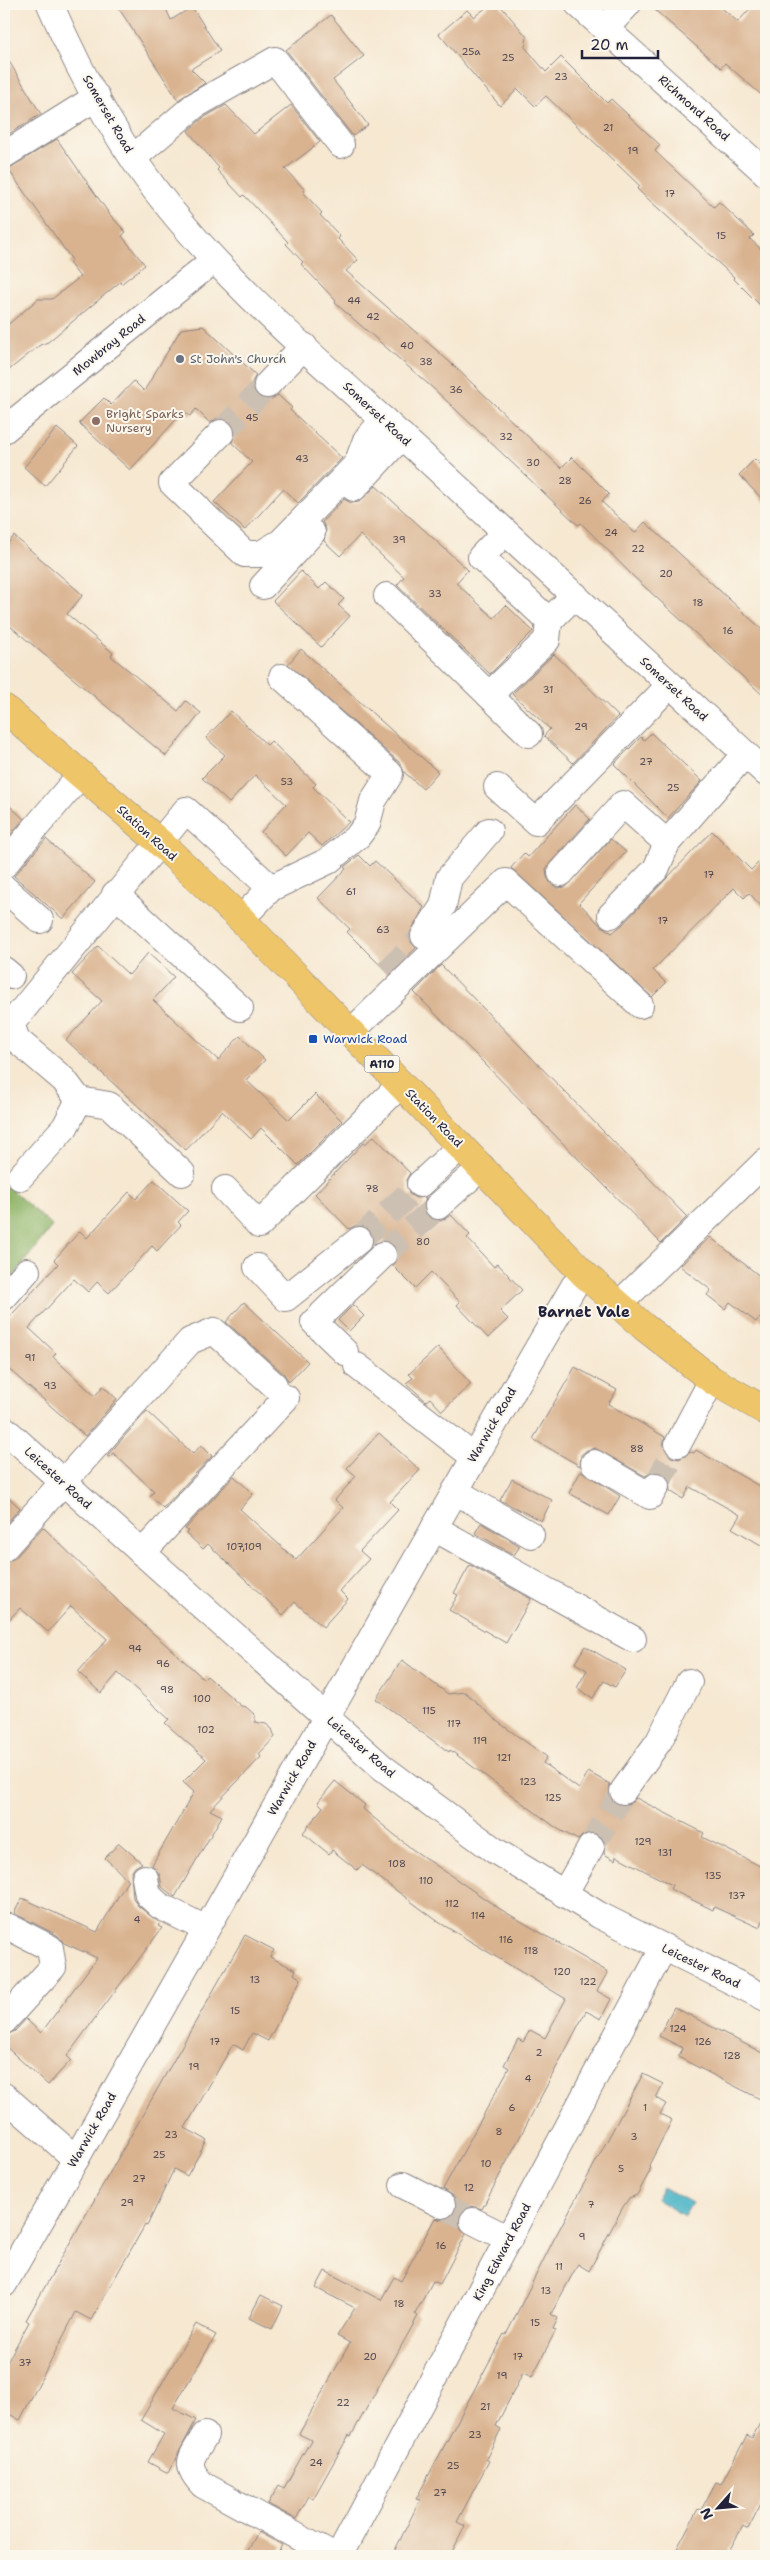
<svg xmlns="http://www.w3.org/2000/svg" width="770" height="2560" viewBox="0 0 770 2560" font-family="'Shantell Sans',sans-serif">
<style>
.forest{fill:#90b66b;stroke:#596c53}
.water{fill:#48b3c6;stroke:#356a80}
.building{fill:#d9b390}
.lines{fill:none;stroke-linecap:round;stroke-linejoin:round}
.minor-tunnel{stroke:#ccc0b3;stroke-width:26;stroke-dasharray:26 13;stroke-linecap:butt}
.minor-casing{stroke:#8c8586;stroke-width:28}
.major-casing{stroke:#8c8586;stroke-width:29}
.minor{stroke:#fff;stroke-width:26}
.major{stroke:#eec569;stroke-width:28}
.worship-dot{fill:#6b7280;stroke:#fbf7ec;stroke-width:2}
.education-dot{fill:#8d6e63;stroke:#fbf7ec;stroke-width:2}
.transit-dot{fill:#1a4fb4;stroke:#fbf7ec;stroke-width:2}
.labels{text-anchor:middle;stroke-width:4;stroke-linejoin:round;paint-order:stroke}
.number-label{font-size:10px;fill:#504650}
.shield{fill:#fbf7ec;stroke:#636270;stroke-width:1}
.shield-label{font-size:11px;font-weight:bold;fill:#22223b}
.street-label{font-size:12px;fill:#22223b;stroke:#fbf7ec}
.worship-label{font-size:12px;fill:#5b616d;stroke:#fbf7ec;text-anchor:start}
.education-label{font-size:12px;fill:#785e54;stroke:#fbf7ec;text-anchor:start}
.transit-label{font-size:12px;fill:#164399;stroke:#fbf7ec;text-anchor:start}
.quarter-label{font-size:15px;font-weight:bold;fill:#22223b;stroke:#fbf7ec}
</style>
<rect width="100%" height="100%" fill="#fbf7ec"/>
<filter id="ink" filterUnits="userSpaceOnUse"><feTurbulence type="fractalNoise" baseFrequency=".02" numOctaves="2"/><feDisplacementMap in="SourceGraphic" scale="10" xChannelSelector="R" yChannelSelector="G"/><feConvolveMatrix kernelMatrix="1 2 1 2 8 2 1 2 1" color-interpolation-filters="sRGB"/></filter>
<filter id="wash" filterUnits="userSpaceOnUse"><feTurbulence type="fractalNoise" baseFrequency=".0096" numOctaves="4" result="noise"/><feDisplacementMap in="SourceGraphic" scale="20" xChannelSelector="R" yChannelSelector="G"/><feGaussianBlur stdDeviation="1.12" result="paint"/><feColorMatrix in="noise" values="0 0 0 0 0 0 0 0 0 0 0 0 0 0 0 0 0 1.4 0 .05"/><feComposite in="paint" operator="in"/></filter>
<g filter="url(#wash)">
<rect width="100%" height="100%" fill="#f6e8d1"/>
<path class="forest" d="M4,1183L52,1226L4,1288Z"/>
<path class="water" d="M663,2187L692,2203L684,2216L656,2199Z"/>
<g id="blocks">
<g class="building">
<path d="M116,4H164L171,20L192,7L220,51L191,69L205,83L178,100Z"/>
<path d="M491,4H499L527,37L525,47L546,72L561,57L607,103L611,99L660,145L655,151L714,207L719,202L754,235L750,239L766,254V311L733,278L734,277L637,189L640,186L546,96L535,106L518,89L500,106L439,34L467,10L474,17Z"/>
<path d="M648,4H717L738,22L754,4H766V99L725,63L721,68Z"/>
<path d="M331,15L364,56L333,80L368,125L353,136L286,50Z"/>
<path d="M4,53L41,114L4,137Z"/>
<path d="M226,105L254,134L291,105L320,142L285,169L305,190L303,192L322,213L320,215L340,236L338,239L358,260L346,271L452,364L561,468L572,457L609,494L602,502L635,533L645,522L766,633V698L634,577L581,523L578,525L435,390L335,303L336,301L301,264L303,262L286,244L288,242L244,195L242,197L217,170L219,168L188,131L203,118Z"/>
<path d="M57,139L110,215L126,232L122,236L145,265L121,284L120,282L48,342L40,345L4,374V328L38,299H52L80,277L69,263L72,260L8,169Z"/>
<path d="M203,326L256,375L252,382L256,396L264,400L272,399L278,395L292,408L290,410L342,458L298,503L283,489L245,530L214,502L252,462L232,443L236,429L231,422L217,418L210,423L196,409L190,416L184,411L130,470L79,423L104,398L111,405L134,381L144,391L181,329Z"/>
<path d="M57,428L78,446L45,486L24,467Z"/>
<path d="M755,459L766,470V503L739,475Z"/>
<path d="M376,486L468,570L456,583L494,618L506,605L533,631L490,674L397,585L404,577L360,535L340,556L324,541L326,529L322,522L344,499L351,503L359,502Z"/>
<path d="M14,536L83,595L67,614L113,653L111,656L178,711L186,701L201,713L166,756L4,621V548Z"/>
<path d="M301,571L319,589L326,582L344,599L338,605L350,616L321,647L273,601Z"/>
<path d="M301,649L438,772L423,789L404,772L400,763L288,664Z"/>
<path d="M554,654L618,716L573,763L544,736L550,729L512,694Z"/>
<path d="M231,711L267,745L271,741L316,784L313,787L349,822L322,846L308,833L286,856L261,832L286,804L255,775L229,803L202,778L225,755L206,738Z"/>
<path d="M651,733L702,781L668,818L614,764L641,737L644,740Z"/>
<path d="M4,801L24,819L4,842Z"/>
<path d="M575,805L590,819L550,863L546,869L547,877L551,884L558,888L566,887L611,839L626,852L579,903L601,926L612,933L622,925L712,831L751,870L766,855V911L749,893L744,898L734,888L653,970L666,983L652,997L511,868L524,853L528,857Z"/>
<path d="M46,839L95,882L63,919L14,876Z"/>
<path d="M359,855L370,866L375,861L424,907L409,935L411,942L416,948L389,974L347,932L350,929L318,898L346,869L344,867Z"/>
<path d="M98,946L129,975L148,953L174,977L153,1000L218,1060L240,1036L265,1060L246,1080L289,1120L315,1094L342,1121L298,1165L261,1128L251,1139L222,1111L186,1150L66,1040L102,1001L72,974Z"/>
<path d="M441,965L687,1217L661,1243L414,992Z"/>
<path d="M374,1136L410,1173L406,1180L409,1194L416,1198L426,1197L423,1209L427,1216L441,1221L451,1215L470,1235L467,1238L494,1267L497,1263L522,1290L500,1311L508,1319L488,1338L457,1305L460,1302L431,1272L415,1288L393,1266L397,1260L398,1252L393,1244L387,1240L373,1244L371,1231L364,1226L356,1225L349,1229L315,1194L364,1142L365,1144Z"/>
<path d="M154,1180L188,1211L178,1222L181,1225L157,1251L152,1246L109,1293L97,1282L88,1292L74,1279L29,1328L56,1353L53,1357L95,1396L103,1386L117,1399L85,1436L4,1365V1323L58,1264L54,1260L80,1231L87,1238L129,1192L136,1199Z"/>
<path d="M710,1237L766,1281V1324L759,1318L756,1322L730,1302L725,1309L707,1295L711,1290L680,1266Z"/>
<path d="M244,1302L308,1362L289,1382L284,1374L226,1322Z"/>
<path d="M353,1305L364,1316L349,1331L338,1320Z"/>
<path d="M438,1347L471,1384L442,1411L430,1398L426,1401L406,1383L413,1378L409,1374Z"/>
<path d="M575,1367L617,1390L608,1404L665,1437L663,1445L671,1457L679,1459L691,1452L694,1453L696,1450L766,1490V1548L732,1528L740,1515L690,1487L683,1499L670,1491L669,1479L663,1473L656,1471L645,1476L595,1448L587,1450L581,1455L580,1466L533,1439Z"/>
<path d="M147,1411L193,1454L201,1445L212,1456L163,1508L150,1496L154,1491L113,1453L109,1457L107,1456Z"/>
<path d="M379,1433L420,1470L390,1502L398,1510L360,1551L369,1559L340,1591L348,1599L323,1627L295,1602L283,1615L208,1544L203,1549L186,1533L188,1531L185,1529L234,1476L253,1494L240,1509L296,1560L343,1508L335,1500L356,1476L347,1468Z"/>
<path d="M581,1471L620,1496L609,1515L569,1493Z"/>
<path d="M512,1479L552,1500L541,1521L500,1500Z"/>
<path d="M4,1493L20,1508L4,1526Z"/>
<path d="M481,1523L520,1546L514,1555L475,1533Z"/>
<path d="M43,1527L125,1608L204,1679L207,1676L241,1706L246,1707L255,1715V1722L266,1724L272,1729L275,1737L259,1754L261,1757L210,1810L222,1816L175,1897L162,1887L160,1875L152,1865L194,1792L183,1782L206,1759L165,1723L169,1719L118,1673L101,1693L78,1672L107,1639L71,1606L48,1632L20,1608L4,1625V1563L15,1558Z"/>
<path d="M470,1565L531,1599L506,1643L449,1610L458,1595L454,1593Z"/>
<path d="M585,1646L626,1670L615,1687L604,1681L593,1698L577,1688L587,1670L575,1663Z"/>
<path d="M402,1660L448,1694L465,1692L498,1722L547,1757L543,1763L579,1789L588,1772L610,1784L609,1797L615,1803L629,1805L636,1798L704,1833L702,1837L766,1869V1914L760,1928L714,1907L713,1910L670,1889L672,1885L616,1856L615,1860L604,1854V1840L598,1834H584L578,1840L558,1829L450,1750L449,1752L376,1699Z"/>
<path d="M335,1781L365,1805L363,1809L412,1849L500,1909L608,1972L597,1991L611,1999L601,2019L586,2011L482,2209L472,2206L460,2214L458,2222L461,2230L466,2234L440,2284L433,2281L415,2314L418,2316L351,2436L349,2435L313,2499L309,2496L296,2519L268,2504L279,2485L284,2488L311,2440L299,2434L350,2343L337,2336L355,2308L316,2288L325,2271L381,2300L394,2277L401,2281L435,2218L442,2220L450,2218L456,2211L455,2197L443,2189L509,2068L504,2065L518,2039L523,2042L530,2030L545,2038L566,1999L440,1923L362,1865L357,1870L332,1850L329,1854L303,1833L323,1807L318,1802Z"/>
<path d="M119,1843L142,1863L135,1867L131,1873L133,1898L138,1906L160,1923L158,1926L162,1928L67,2056L71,2060L48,2085L4,2045V2036L15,2031L26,2019L41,2033L97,1958L64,1943L57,1935L14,1913L22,1898L97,1932L128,1880L105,1858Z"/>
<path d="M245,1935L274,1950L270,1957L296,1970L294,1974L301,1979L268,2041L252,2033L243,2050L233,2044L185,2128L207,2140L187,2176L174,2169L147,2226L145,2225L91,2320L76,2312L20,2420L4,2411V2368L29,2322L26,2320Z"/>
<path d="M674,2007L766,2055V2102L678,2057L683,2048L659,2036Z"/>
<path d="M643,2074L663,2084L656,2098L666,2104L660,2114L672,2120L649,2165L650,2171L637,2195L629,2198L623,2207L589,2271L578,2264L551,2314L558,2318L553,2329L556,2330L532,2377L523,2373L496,2426L501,2429L486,2459L489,2461L457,2522L465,2526L450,2556H392L420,2500L416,2499L504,2334L506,2335L553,2241Z"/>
<path d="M261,2295L283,2306L272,2329L249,2318Z"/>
<path d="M196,2324L216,2335L173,2408L196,2420L168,2473L148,2462L164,2434L141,2420Z"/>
<path d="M766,2412V2494L748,2529L743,2526L726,2556H673L698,2509L701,2510L716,2482L721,2484L747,2435L752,2438Z"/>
<path d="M258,2532L282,2545L276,2556H245Z"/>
</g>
</g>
</g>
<g filter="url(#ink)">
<use href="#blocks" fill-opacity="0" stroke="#8c8586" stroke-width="1"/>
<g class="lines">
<g class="minor-tunnel">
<path d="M221,433L267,385"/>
<path d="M387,973L424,936"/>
<path d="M359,1240L420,1184"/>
<path d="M383,1255L438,1206"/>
<path d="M656,1486L678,1444"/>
<path d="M591,1847L623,1791"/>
<path d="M442,2205L473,2221"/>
</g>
<g class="minor-casing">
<g id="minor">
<path d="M50,4C81,76 121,149 171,210C247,303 342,381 430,462C542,566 654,670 766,773"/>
<path d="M578,4L766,173"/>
<path d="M605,29L628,4"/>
<path d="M4,155L97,97"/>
<path d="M133,158L194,106L275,60L341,145"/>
<path d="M267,385L304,346"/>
<path d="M4,430L214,260"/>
<path d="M354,488L402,436"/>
<path d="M198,508L172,483L221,433"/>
<path d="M202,513L245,554H261L281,542L357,464L366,440L384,420"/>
<path d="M505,532L481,557L549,621"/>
<path d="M263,586L312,533"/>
<path d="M387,596L489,695"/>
<path d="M529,734L489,695L547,640L549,621L575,595"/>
<path d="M497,787L536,822L670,685"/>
<path d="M4,865L81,774"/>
<path d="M561,873L623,804L667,843"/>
<path d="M4,888L40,920"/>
<path d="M115,894L240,1008"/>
<path d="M611,915L656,869L667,843L745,754"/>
<path d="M241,919L271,888L328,861L358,836L367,824L373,801L390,774L282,677"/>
<path d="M424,936L443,906L449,878L489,831"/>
<path d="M4,970L11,976"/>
<path d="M351,1032L506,882L640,1005"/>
<path d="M79,1100L109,1105L182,1173"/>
<path d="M20,1177L65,1127L79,1100L64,1080L17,1040L11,1024L186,810L271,888"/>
<path d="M420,1184L461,1146"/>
<path d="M225,1189L259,1225L401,1084"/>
<path d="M438,1206L482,1167"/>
<path d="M257,1267L286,1298L359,1240"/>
<path d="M4,1297L27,1271"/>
<path d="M618,1305L766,1161"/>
<path d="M345,1352L314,1322L383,1255"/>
<path d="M357,1366L474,1457"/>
<path d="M4,1429L382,1767L494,1850L599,1915L766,1998"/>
<path d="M678,1444L712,1380"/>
<path d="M594,1463L650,1496L656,1486"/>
<path d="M455,1491L531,1535"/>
<path d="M434,1528L633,1639"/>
<path d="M4,1548L190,1341L214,1331L274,1385"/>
<path d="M142,1553L286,1398"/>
<path d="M623,1791L659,1741L689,1682"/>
<path d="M145,1878L148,1895L160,1906L206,1929"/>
<path d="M564,1894L591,1847"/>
<path d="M4,2021L53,1967L50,1948L9,1927"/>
<path d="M4,2096L76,2159"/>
<path d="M403,2185L442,2205"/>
<path d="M473,2221L509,2239"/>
<path d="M4,2284C196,1952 380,1617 574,1286L584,1274"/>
<path d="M205,2435C192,2458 182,2463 203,2485L333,2556"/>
<path d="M339,2556L664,1947"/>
</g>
</g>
<g class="major-casing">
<path id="major" d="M4,708L158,841L241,919L584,1274L644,1327L712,1380L766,1411"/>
</g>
<use href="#minor" class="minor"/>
<use href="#major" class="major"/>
</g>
</g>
<circle class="worship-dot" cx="180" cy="359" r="5"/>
<circle class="education-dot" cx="96" cy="421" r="5"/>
<rect class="transit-dot" x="308" y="1034" width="10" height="10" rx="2.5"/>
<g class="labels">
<g class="number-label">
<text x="471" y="55">25a</text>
<text x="508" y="61">25</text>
<text x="561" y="80">23</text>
<text x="608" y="131">21</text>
<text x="633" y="154">19</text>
<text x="670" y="197">17</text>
<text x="721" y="239">15</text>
<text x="354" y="304">44</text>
<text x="373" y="320">42</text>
<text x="407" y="349">40</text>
<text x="426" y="365">38</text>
<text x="456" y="393">36</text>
<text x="252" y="421">45</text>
<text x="506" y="440">32</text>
<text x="302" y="462">43</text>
<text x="533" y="466">30</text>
<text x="565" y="484">28</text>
<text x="585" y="504">26</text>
<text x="611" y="536">24</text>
<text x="399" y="543">39</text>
<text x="638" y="552">22</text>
<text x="666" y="577">20</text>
<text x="435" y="597">33</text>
<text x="698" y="606">18</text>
<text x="728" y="634">16</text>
<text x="548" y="693">31</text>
<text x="581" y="730">29</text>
<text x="646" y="765">27</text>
<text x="287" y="785">53</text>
<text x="673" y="791">25</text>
<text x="709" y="878">17</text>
<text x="351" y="895">61</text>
<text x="663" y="924">17</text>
<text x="383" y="933">63</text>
<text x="372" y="1192">78</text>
<text x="423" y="1245">80</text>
<text x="30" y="1361">91</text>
<text x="50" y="1389">93</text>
<text x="637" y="1452">88</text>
<text x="244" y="1550">107,109</text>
<text x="135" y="1652">94</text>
<text x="163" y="1667">96</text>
<text x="167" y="1693">98</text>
<text x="202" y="1702">100</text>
<text x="429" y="1714">115</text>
<text x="454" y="1727">117</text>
<text x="206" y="1733">102</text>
<text x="480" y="1744">119</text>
<text x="504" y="1761">121</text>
<text x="528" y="1785">123</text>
<text x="553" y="1801">125</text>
<text x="643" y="1845">129</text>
<text x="665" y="1856">131</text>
<text x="397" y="1867">108</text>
<text x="713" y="1879">135</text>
<text x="426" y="1884">110</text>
<text x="737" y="1899">137</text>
<text x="452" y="1907">112</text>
<text x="478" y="1919">114</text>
<text x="137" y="1923">4</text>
<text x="506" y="1943">116</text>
<text x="531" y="1954">118</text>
<text x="562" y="1975">120</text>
<text x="255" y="1983">13</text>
<text x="588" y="1985">122</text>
<text x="235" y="2014">15</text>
<text x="678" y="2032">124</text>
<text x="215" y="2045">17</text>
<text x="703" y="2045">126</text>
<text x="539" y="2056">2</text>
<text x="732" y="2059">128</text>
<text x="194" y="2070">19</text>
<text x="528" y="2082">4</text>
<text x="512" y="2111">6</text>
<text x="645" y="2111">1</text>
<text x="499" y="2135">8</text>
<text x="171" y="2138">23</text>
<text x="634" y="2140">3</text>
<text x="159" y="2158">25</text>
<text x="486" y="2167">10</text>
<text x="621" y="2172">5</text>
<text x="139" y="2182">27</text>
<text x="469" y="2191">12</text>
<text x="127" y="2206">29</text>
<text x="591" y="2208">7</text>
<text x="582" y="2240">9</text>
<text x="441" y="2249">16</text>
<text x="559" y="2270">11</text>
<text x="546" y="2294">13</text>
<text x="399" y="2307">18</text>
<text x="535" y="2326">15</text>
<text x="370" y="2360">20</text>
<text x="518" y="2360">17</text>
<text x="25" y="2366">37</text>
<text x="502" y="2379">19</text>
<text x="343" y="2406">22</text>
<text x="485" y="2410">21</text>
<text x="475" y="2438">23</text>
<text x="316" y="2466">24</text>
<text x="453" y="2469">25</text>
<text x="440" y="2496">27</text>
</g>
<rect class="shield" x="364.5" y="1055.5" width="35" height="17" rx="4"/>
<g class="shield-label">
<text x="382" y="1068">A110</text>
</g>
<g class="street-label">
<text transform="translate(694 108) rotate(42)" y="4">Richmond Road</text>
<text transform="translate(108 114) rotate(60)" y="4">Somerset Road</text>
<text transform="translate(109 345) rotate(-39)" y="4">Mowbray Road</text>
<text transform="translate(377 414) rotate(43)" y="4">Somerset Road</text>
<text transform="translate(674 689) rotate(43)" y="4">Somerset Road</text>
<text transform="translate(147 833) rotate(42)" y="4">Station Road</text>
<text transform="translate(434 1118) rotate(46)" y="4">Station Road</text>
<text transform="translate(492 1425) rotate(-60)" y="4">Warwick Road</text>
<text transform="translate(58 1478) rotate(42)" y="4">Leicester Road</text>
<text transform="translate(361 1747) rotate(41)" y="4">Leicester Road</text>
<text transform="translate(292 1778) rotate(-60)" y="4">Warwick Road</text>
<text transform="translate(701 1966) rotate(26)" y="4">Leicester Road</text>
<text transform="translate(92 2130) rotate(-60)" y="4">Warwick Road</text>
<text transform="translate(502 2252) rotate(-62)" y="4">King Edward Road</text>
</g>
<g class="worship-label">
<text x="190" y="363">St John's Church</text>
</g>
<g class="education-label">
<text x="106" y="418">Bright Sparks<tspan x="106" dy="14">Nursery</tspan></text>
</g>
<g class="transit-label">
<text x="323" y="1043">Warwick Road</text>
</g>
<g class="quarter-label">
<text x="584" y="1317">Barnet Vale</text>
</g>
</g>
<rect width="770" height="2560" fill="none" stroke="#fbf7ec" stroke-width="20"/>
<g transform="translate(718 2508) rotate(243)" stroke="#fbf7ec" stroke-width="4" paint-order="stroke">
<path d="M0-4L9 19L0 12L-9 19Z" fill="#22223b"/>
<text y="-8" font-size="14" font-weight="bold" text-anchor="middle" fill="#22223b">N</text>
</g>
<path d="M582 50v8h76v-8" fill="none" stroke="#22223b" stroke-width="2.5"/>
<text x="590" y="50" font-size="15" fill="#22223b" stroke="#fbf7ec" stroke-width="4" paint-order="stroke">20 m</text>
</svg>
